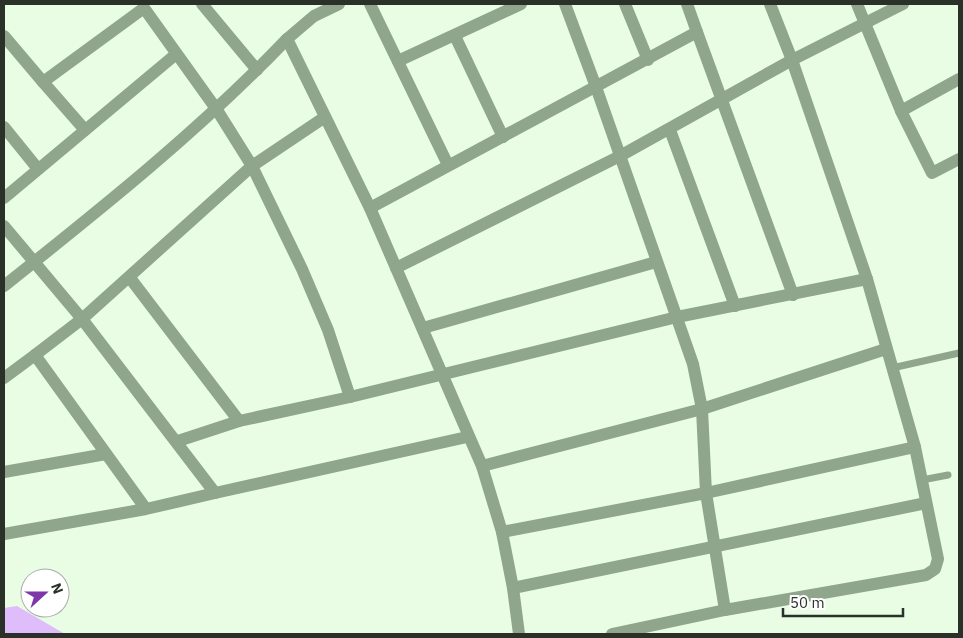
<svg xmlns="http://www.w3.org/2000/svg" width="963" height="638" viewBox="0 0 963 638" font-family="'IBM Plex Sans',sans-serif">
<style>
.green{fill:#dfbdfb}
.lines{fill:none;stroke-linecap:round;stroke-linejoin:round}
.service{stroke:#8fa58c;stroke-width:7}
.minor{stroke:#8fa58c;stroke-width:12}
.tertiary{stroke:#8fa58c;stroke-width:12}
</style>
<rect width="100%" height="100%" fill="#e9fde5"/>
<path class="green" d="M17,606L65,634H4V608Z"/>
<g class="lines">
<g class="service">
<path d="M892,368L959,353"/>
<path d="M922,480L948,475"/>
</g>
<g class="minor">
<path d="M202,4L257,70"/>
<path d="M339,4L314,16L287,39L370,208L482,466L502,532L513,588L519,634"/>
<path d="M370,4L448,165"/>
<path d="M565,4L596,87L693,364L702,409L706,493L725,610"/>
<path d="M625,4L648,60"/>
<path d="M857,4L901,111L959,79"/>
<path d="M697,32L793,295"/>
<path d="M4,36L43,82L144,8L217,110L252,166L82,319L4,226"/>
<path d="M455,36L503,137"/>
<path d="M398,61L521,4"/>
<path d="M43,82L85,130"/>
<path d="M901,111L932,173L959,159"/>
<path d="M325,117L252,166L302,269L328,330L350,397L677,317L867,279"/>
<path d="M4,127L38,169"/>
<path d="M670,130L735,306"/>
<path d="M4,198L175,55"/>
<path d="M370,208L697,32L687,4"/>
<path d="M396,268L620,156L792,60L903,4"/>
<path d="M130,278L239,421L178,441"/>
<path d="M4,286C102,208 201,129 287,39"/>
<path d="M423,328L656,262"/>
<path d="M4,378L35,355"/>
<path d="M239,421L350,397"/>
<path d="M482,466L702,409L886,349"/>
<path d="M4,472L106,454"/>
<path d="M215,493L467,437"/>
<path d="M502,532L706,493L915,447"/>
<path d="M4,534L146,509L215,493L82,319L35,355L146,509"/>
<path d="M513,588L926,503"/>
<path d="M612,634L725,610L926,575L935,569L938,559L915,447L867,279L792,60"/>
</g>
<path class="tertiary" d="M770,4L792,60"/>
</g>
<rect width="963" height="638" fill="none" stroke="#2a3128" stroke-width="10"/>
<g transform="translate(45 593) rotate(69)"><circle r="24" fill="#ffffff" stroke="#aaada9"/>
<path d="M0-4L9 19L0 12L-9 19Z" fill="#7d37ab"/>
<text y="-8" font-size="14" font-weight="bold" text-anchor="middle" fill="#2a3128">N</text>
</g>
<path d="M783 608v8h120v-8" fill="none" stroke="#2a3128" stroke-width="2.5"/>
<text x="790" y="608" font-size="15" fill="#2a3128" stroke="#ffffff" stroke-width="4" paint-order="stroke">50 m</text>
</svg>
